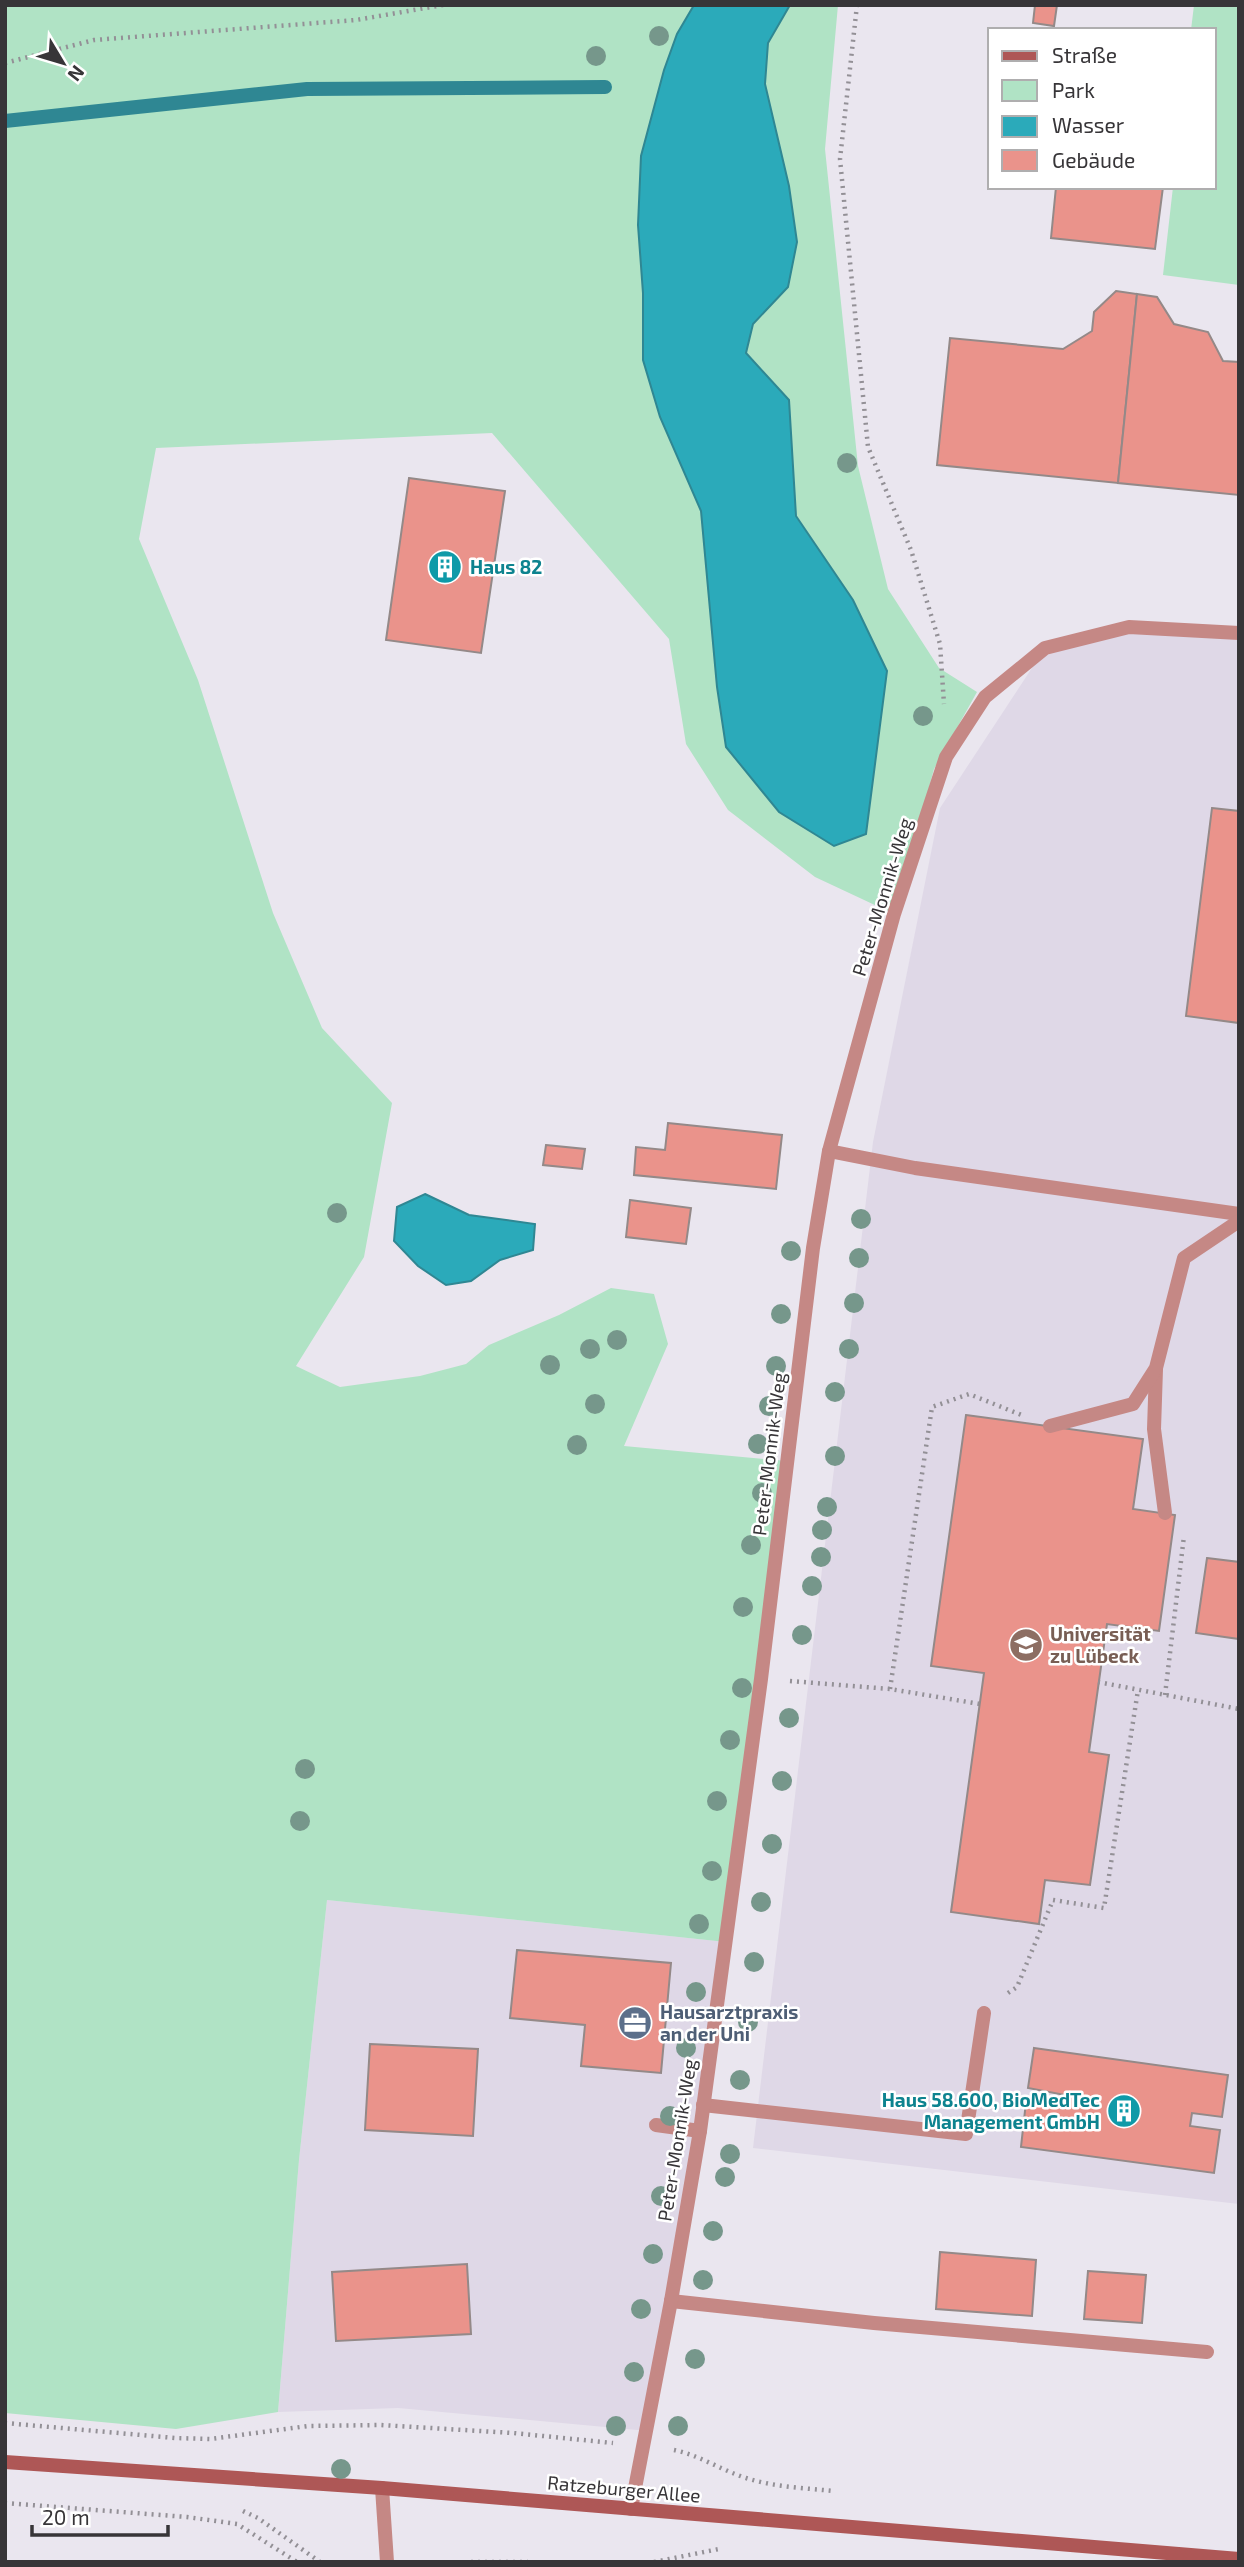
<svg xmlns="http://www.w3.org/2000/svg" width="1244" height="2567" viewBox="0 0 1244 2567" font-family="'Exo 2',sans-serif">
<style>
.built{fill:#dfd8e7}
.green{fill:#b0e3c5}
.water{fill:#2baaba;stroke:#2f8793;stroke-width:2}
.lines{fill:none;stroke-linecap:round;stroke-linejoin:round}
.stream{stroke:#2f8793;stroke-width:14}
.building{fill:#ea938b;stroke:#948988;stroke-width:2}
.path{stroke:#939096;stroke-width:4.5;stroke-dasharray:2 5;stroke-linecap:butt}
.service{stroke:#c58885;stroke-width:14}
.minor{stroke:#c58885;stroke-width:14}
.secondary{stroke:#ae5756;stroke-width:14}
.tree{fill:#76978b}
.labels{text-anchor:middle;stroke-width:5;stroke-linejoin:round;paint-order:stroke}
.culture-label{font-size:19px;font-weight:bold;fill:#0d838f;stroke:#fff;text-anchor:start}
.street-label{font-size:19px;fill:#373538;stroke:#fff}
.education-label{font-size:19px;font-weight:bold;fill:#785e54;stroke:#fff;text-anchor:start}
.service-label{font-size:19px;font-weight:bold;fill:#4e5e75;stroke:#fff;text-anchor:start}
</style>
<rect width="100%" height="100%" fill="#eae6ef"/>
<g class="built">
<path d="M1129,627L1239,633V2204L753,2148L873,1142L940,808L1045,648Z"/>
<path d="M327,1900L726,1942L648,2431L398,2408L278,2412L299,2160Z"/>
</g>
<g class="green">
<path d="M5,5H694L677,34L664,70L641,156L643,360L660,417L701,511L717,687L726,747L866,834L887,671L853,600L796,515L789,400L746,353L753,324L788,287L797,242L789,186L765,84L768,43L790,5H838L825,149L858,466L888,589L939,668L977,692L934,769L894,914L815,877L728,810L686,744L669,639L492,433L156,448L139,539L198,680L273,913L322,1028L392,1103L364,1257L296,1366L340,1387L420,1376L466,1364L489,1345L559,1315L611,1288L654,1294L668,1344L624,1446L787,1461L726,1942L327,1900L299,2160L278,2412L176,2429L5,2413Z"/>
<path d="M1194,5H1239V285L1163,275L1173,187H1214V30H1191Z"/>
</g>
<g class="water">
<path d="M694,5H790L768,43L765,84L789,186L797,242L788,287L753,324L746,353L789,400L796,516L853,600L887,671L866,834L834,846L779,812L726,747L717,687L701,511L660,417L643,360V293L638,225L641,156L664,70L677,34Z"/>
<path d="M425,1194L469,1215L535,1224L533,1250L500,1260L471,1281L446,1285L418,1266L394,1241L397,1207Z"/>
</g>
<g class="lines">
<path class="stream" d="M5,121L307,89L605,87"/>
</g>
<g class="building">
<path d="M1035,5H1057L1054,26L1033,23Z"/>
<path d="M1056,187H1163L1155,249L1051,238Z"/>
<path d="M1116,291L1137,294L1118,483L937,465L950,338L1063,349L1092,331L1094,312Z"/>
<path d="M1137,294L1157,297L1174,324L1208,332L1223,361L1239,362V495L1118,483Z"/>
<path d="M409,478L505,491L481,653L386,640Z"/>
<path d="M1212,808L1239,811V1023L1186,1016Z"/>
<path d="M668,1123L782,1135L776,1189L634,1175L636,1147L665,1150Z"/>
<path d="M546,1145L585,1149L582,1169L543,1165Z"/>
<path d="M630,1200L691,1208L686,1244L626,1237Z"/>
<path d="M966,1415L1143,1439L1133,1509L1175,1515L1159,1631L1107,1624L1089,1752L1109,1755L1090,1885L1045,1880L1039,1924L951,1912L984,1673L931,1666Z"/>
<path d="M1207,1558L1239,1562V1639L1196,1633Z"/>
<path d="M517,1950L671,1963L661,2073L581,2066L585,2025L510,2018Z"/>
<path d="M370,2044L478,2049L473,2136L365,2130Z"/>
<path d="M1034,2048L1228,2075L1222,2117L1192,2113L1190,2126L1220,2130L1214,2173L1021,2147L1026,2102L1063,2108L1065,2095L1028,2088Z"/>
<path d="M940,2252L1036,2260L1032,2316L936,2309Z"/>
<path d="M467,2264L471,2334L336,2341L332,2272Z"/>
<path d="M1088,2271L1146,2275L1142,2323L1084,2319Z"/>
</g>
<g class="lines">
<g class="path">
<path d="M857,5L840,159L868,447L911,550L940,644L944,704"/>
<path d="M5,63L94,40L356,20L443,5"/>
<path d="M790,1681L890,1689L980,1704"/>
<path d="M1098,1682L1239,1709"/>
<path d="M890,1689L932,1407L969,1394L1024,1416"/>
<path d="M1165,1695L1184,1536"/>
<path d="M1008,1993L1017,1987L1053,1900L1104,1908L1138,1690"/>
<path d="M5,2423L175,2438L210,2439L308,2426L381,2425L513,2433L613,2443"/>
<path d="M674,2450C699,2455 721,2470 746,2478C774,2487 805,2488 833,2491"/>
<path d="M5,2503L187,2517L237,2524L297,2562"/>
<path d="M243,2511L258,2518L320,2562"/>
<path d="M471,2562H528"/>
<path d="M654,2562L719,2549"/>
</g>
<g class="service">
<path d="M829,1151L915,1168L1239,1214"/>
<path d="M1156,1369L1154,1429L1165,1513"/>
<path d="M1050,1426L1133,1404L1156,1368L1184,1258L1239,1221"/>
<path d="M703,2105L966,2134L984,2013"/>
<path d="M656,2125L700,2131"/>
<path d="M671,2301L874,2323L1207,2352"/>
</g>
<g class="minor">
<path d="M382,2488L387,2562"/>
<path d="M631,2509L671,2301L700,2131L761,1679L813,1248L829,1151L894,914L946,757L985,697L1045,648L1129,627L1239,633"/>
</g>
<path class="secondary" d="M5,2462L382,2488L1239,2559"/>
</g>
<g class="tree">
<circle cx="659" cy="36" r="10"/>
<circle cx="596" cy="56" r="10"/>
<circle cx="847" cy="463" r="10"/>
<circle cx="923" cy="716" r="10"/>
<circle cx="337" cy="1213" r="10"/>
<circle cx="861" cy="1219" r="10"/>
<circle cx="791" cy="1251" r="10"/>
<circle cx="859" cy="1258" r="10"/>
<circle cx="854" cy="1303" r="10"/>
<circle cx="781" cy="1314" r="10"/>
<circle cx="617" cy="1340" r="10"/>
<circle cx="590" cy="1349" r="10"/>
<circle cx="849" cy="1349" r="10"/>
<circle cx="550" cy="1365" r="10"/>
<circle cx="776" cy="1366" r="10"/>
<circle cx="835" cy="1392" r="10"/>
<circle cx="595" cy="1404" r="10"/>
<circle cx="769" cy="1406" r="10"/>
<circle cx="758" cy="1444" r="10"/>
<circle cx="577" cy="1445" r="10"/>
<circle cx="835" cy="1456" r="10"/>
<circle cx="762" cy="1493" r="10"/>
<circle cx="827" cy="1507" r="10"/>
<circle cx="822" cy="1530" r="10"/>
<circle cx="751" cy="1545" r="10"/>
<circle cx="821" cy="1557" r="10"/>
<circle cx="812" cy="1586" r="10"/>
<circle cx="743" cy="1607" r="10"/>
<circle cx="802" cy="1635" r="10"/>
<circle cx="742" cy="1688" r="10"/>
<circle cx="789" cy="1718" r="10"/>
<circle cx="730" cy="1740" r="10"/>
<circle cx="305" cy="1769" r="10"/>
<circle cx="782" cy="1781" r="10"/>
<circle cx="717" cy="1801" r="10"/>
<circle cx="300" cy="1821" r="10"/>
<circle cx="772" cy="1844" r="10"/>
<circle cx="712" cy="1871" r="10"/>
<circle cx="761" cy="1902" r="10"/>
<circle cx="699" cy="1924" r="10"/>
<circle cx="754" cy="1962" r="10"/>
<circle cx="696" cy="1992" r="10"/>
<circle cx="748" cy="2022" r="10"/>
<circle cx="686" cy="2048" r="10"/>
<circle cx="740" cy="2080" r="10"/>
<circle cx="670" cy="2116" r="10"/>
<circle cx="730" cy="2154" r="10"/>
<circle cx="725" cy="2177" r="10"/>
<circle cx="661" cy="2196" r="10"/>
<circle cx="713" cy="2231" r="10"/>
<circle cx="653" cy="2254" r="10"/>
<circle cx="703" cy="2280" r="10"/>
<circle cx="641" cy="2309" r="10"/>
<circle cx="695" cy="2359" r="10"/>
<circle cx="634" cy="2372" r="10"/>
<circle cx="616" cy="2426" r="10"/>
<circle cx="678" cy="2426" r="10"/>
<circle cx="341" cy="2469" r="10"/>
</g>
<defs>
<g id="building-disc" transform="scale(1.75)"><circle r="9.5" fill="#0f9aa8" stroke="#fff"/><path d="M-4-6H4V6H1V3H-1V6H-4ZM-2.5-4.3h1.7v1.8h-1.7ZM.8-4.3h1.7v1.8H.8ZM-2.5-1h1.7V.8h-1.7ZM.8-1h1.7V.8H.8Z" fill="#fff"/></g>
<g id="university-disc" transform="scale(1.75)"><circle r="9.5" fill="#8d6e63" stroke="#fff"/><path d="M0-5L7-2L0 1L-7-2ZM-4 1L0 2.5L4 1V4Q0 6-4 4Z" fill="#fff"/></g>
<g id="office-disc" transform="scale(1.75)"><circle r="9.5" fill="#5c6f8a" stroke="#fff"/><path d="M-6-3h4V-5.5h4V-3h4V5H-6ZM-1-4.5V-3h2v-1.5ZM-6 0V1H6V0Z" fill="#fff"/></g>
</defs>
<g fill-rule="evenodd">
<use href="#building-disc" x="445" y="567"/>
<use href="#university-disc" x="1026" y="1645"/>
<use href="#office-disc" x="635" y="2023"/>
<use href="#building-disc" x="1124" y="2111"/>
</g>
<g class="labels">
<g class="culture-label">
<text x="470" y="574">Haus 82</text>
<text x="1100" y="2107" text-anchor="end">Haus 58.600, BioMedTec<tspan x="1100" dy="22">Management GmbH</tspan></text>
</g>
<g class="street-label">
<text transform="translate(882 897) rotate(-73)" y="7">Peter-Monnik-Weg</text>
<text transform="translate(769 1454) rotate(-83)" y="7">Peter-Monnik-Weg</text>
<text transform="translate(677 2140) rotate(-81)" y="7">Peter-Monnik-Weg</text>
<text transform="translate(624 2489) rotate(5)" y="7">Ratzeburger Allee</text>
</g>
<g class="education-label">
<text x="1050" y="1641">Universität<tspan x="1050" dy="22">zu Lübeck</tspan></text>
</g>
<g class="service-label">
<text x="660" y="2019">Hausarztpraxis<tspan x="660" dy="22">an der Uni</tspan></text>
</g>
</g>
<rect width="1244" height="2567" fill="none" stroke="#373538" stroke-width="14"/>
<rect x="988" y="28" width="228" height="161" fill="#ffffff" stroke="#afaeaf" stroke-width="2"/>
<rect x="1002" y="51" width="35" height="10" fill="#ae5756" stroke="#afaeaf" stroke-width="2"/>
<text x="1052" y="63" font-size="21" fill="#373538">Straße</text>
<rect x="1002" y="80" width="35" height="21" fill="#b0e3c5" stroke="#afaeaf" stroke-width="2"/>
<text x="1052" y="98" font-size="21" fill="#373538">Park</text>
<rect x="1002" y="116" width="35" height="21" fill="#2baaba" stroke="#afaeaf" stroke-width="2"/>
<text x="1052" y="133" font-size="21" fill="#373538">Wasser</text>
<rect x="1002" y="150" width="35" height="21" fill="#ea938b" stroke="#afaeaf" stroke-width="2"/>
<text x="1052" y="168" font-size="21" fill="#373538">Gebäude</text>
<g transform="translate(63 63) rotate(128)" stroke="#ffffff" stroke-width="5" paint-order="stroke">
<path d="M0-5L12 26L0 18L-12 26Z" fill="#373538"/>
<text y="-10" font-size="19" font-weight="bold" text-anchor="middle" fill="#373538">N</text>
</g>
<path d="M32 2525v10h136v-10" fill="none" stroke="#373538" stroke-width="3.5"/>
<text x="42" y="2525" font-size="21" fill="#373538" stroke="#ffffff" stroke-width="5" paint-order="stroke">20 m</text>
</svg>
